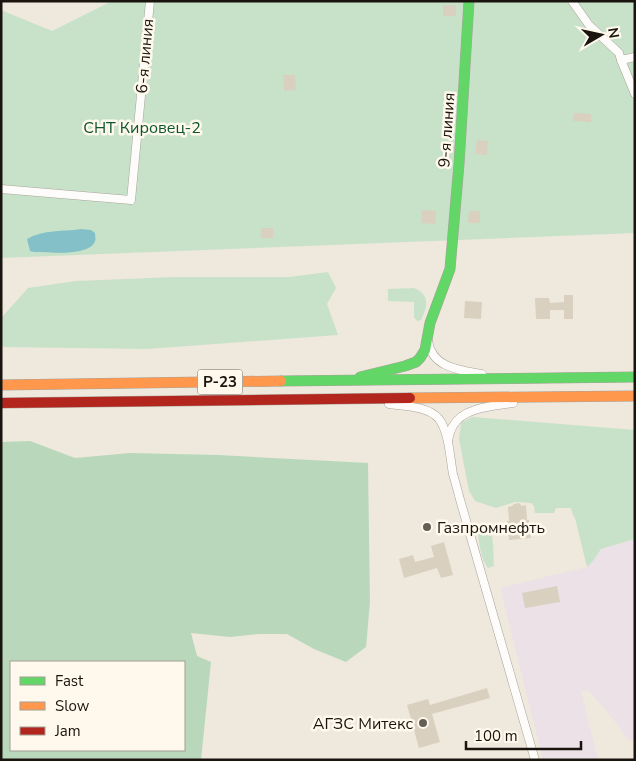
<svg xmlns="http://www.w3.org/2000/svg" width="636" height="761" viewBox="0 0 636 761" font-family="'Nunito Sans',sans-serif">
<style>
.industrial{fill:#ece1e7}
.green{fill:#c8e2c9}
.forest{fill:#b9d8bb;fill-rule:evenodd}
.water{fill:#83c0c7}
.building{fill:#d9d0bf}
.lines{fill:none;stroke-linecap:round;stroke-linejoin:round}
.street-casing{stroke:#a8a39a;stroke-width:9}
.fast-casing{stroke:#a8a39a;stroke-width:11}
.slow-casing{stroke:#a8a39a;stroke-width:11}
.jam-casing{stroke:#a8a39a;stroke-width:11}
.street{stroke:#fdfcfa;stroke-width:8}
.fast{stroke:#63d668;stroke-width:10}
.slow{stroke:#ff974d;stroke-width:10}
.jam{stroke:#b3261e;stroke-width:10}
.poi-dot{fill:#645f56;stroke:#fff8ec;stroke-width:2}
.labels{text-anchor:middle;stroke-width:5;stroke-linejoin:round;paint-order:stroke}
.shield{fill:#fff8ec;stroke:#5e5951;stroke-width:1}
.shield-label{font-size:15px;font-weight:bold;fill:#19150e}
.street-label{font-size:16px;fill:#19150e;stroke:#fff8ec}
.park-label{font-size:16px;fill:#0c552e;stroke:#fff8ec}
.poi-label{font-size:16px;fill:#19150e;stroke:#fff8ec;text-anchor:start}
</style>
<rect width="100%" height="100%" fill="#efe8dd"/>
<path class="industrial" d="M635,539V741L629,740L610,715L589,691H581L598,760H543L500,588L587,567L593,561L601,549Z"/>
<g class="green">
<path d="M112,1H635V233L1,258V10L52,31Z"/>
<path d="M328,272L336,288L327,304L338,335L147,349L4,347L1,345V318L28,288L76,281L175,277H289Z"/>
<path d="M414,288C430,295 428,306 421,320L417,321L414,317V302L388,301V289Z"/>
<path d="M472,417L635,430V539L601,549L593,561L587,567L575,518L573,515L571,508H556L554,513H535L534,506L531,503L515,502L496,508L475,501L469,491L459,439L461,423Z"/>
<path d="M487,526C495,535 493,554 494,566L488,568C481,560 479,543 478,533L482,527Z"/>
</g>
<path class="forest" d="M30,441L75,458L130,453L219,455L368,463L370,602L366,647L346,662L314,649L287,634H259L230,637L191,633L197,656L211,662L201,760H1V442ZM11,662H184V750H11Z"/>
<path class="water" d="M81,229L91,230L95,233C95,236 96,239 95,241C90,257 47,252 34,252L30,251L27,239C44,229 62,232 81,229Z"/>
<g class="building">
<rect x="443" y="5" width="13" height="11"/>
<path d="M283,75H295L296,90L284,91Z"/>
<path d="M574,113L591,114V122L573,121Z"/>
<path d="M477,140L488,141L487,155L475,154Z"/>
<path d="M422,210L436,211L435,224L421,223Z"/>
<path d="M469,211H480V223H468Z"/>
<rect x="261" y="228" width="12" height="10"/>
<path d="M564,295H573V319H564V310H550V319H536L535,298H549L550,303L564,302Z"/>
<path d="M465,301L482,302L481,319L464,318Z"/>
<path d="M519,503L522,506L526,505L527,520H529L531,538L509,540L507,521H509L508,507L512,506L514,504Z"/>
<path d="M444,542L453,575L441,578L437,568L404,578L399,559L413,555L415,562L434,557L431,546Z"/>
<path d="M557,586L560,602L525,608L522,593Z"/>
<path d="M487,688L490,698L432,714L440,742L419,748L407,705L428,699L430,705Z"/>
</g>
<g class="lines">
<g class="street-casing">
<g id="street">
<path d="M572,1L589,25L619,53L621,60"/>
<path d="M635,57L621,60L635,94"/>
<path d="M1,189L131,200L150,1"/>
<path d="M428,341C432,368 460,370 482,374"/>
<path d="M389,404C404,406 428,406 439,419C449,432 450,458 453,474C455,481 457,488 459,496C484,584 510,672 535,760"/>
<path d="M448,441C449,436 450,430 453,426C463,407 494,406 513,403"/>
</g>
</g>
<g class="fast-casing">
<g id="fast">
<path d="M360,377L405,366L416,362L420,358L425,350L430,323L450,269L459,164L469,1"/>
<path d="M281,381L635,377"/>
</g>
</g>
<g class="slow-casing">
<g id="slow">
<path d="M1,385L281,381"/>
<path d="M410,398L635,396"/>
</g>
</g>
<g class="jam-casing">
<path id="jam" d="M1,403L410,398"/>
</g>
<use href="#street" class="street"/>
<use href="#fast" class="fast"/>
<use href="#slow" class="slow"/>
<use href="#jam" class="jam"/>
</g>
<g class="poi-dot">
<circle cx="427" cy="527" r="5"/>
<circle cx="423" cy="723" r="5"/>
</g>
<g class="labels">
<rect class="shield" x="197.5" y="369.5" width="45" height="25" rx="4"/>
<g class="shield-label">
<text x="220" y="387">Р-23</text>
</g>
<g class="street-label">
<text transform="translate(144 56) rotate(-85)" y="6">6-я линия</text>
<text transform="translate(446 130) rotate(-86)" y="6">9-я линия</text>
</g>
<g class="park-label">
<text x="142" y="133">СНТ Кировец-2</text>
</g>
<g class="poi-label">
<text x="437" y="533">Газпромнефть</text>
<text x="413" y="729" text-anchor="end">АГЗС Митекс</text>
</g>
</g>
<rect width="636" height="761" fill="none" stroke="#19150e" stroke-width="5"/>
<rect x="10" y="661" width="175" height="90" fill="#fff8ec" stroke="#a39d93"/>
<rect x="20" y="677" width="25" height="8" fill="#63d668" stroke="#a39d93"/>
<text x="55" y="686" font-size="15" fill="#19150e">Fast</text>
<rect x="20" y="702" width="25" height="8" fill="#ff974d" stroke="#a39d93"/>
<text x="55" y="711" font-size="15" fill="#19150e">Slow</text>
<rect x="20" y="727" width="25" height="8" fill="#b3261e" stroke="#a39d93"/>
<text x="55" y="736" font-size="15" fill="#19150e">Jam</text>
<g transform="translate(601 35) rotate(81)" stroke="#fff8ec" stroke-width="4" paint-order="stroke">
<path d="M0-4L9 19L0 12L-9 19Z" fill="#19150e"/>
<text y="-8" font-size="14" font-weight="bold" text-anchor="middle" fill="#19150e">N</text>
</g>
<path d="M466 741v8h115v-8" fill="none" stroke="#19150e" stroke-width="2.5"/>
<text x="474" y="741" font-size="15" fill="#19150e" stroke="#fff8ec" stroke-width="4" paint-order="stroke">100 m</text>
</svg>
